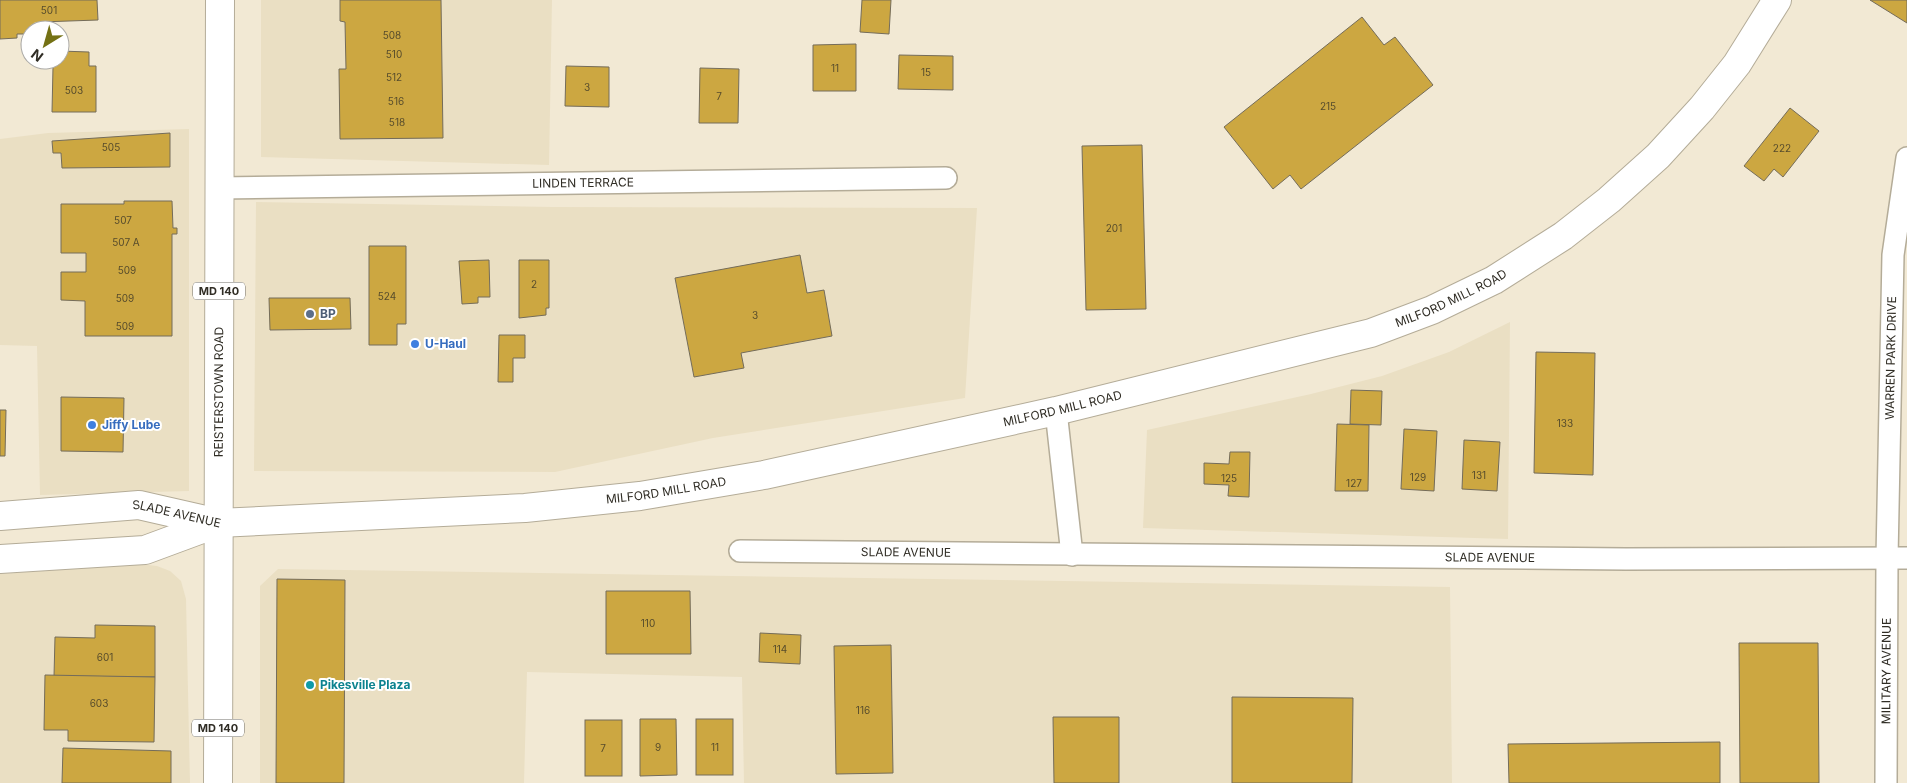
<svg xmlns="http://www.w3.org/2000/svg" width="1907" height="783" viewBox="0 0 1907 783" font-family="Inter,sans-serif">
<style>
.built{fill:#eadfc3}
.building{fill:#cca741;stroke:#746c5a}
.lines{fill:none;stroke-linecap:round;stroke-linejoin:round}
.minor-casing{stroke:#b4ac98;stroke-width:24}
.secondary-casing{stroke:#b4ac98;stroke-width:30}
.primary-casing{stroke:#b4ac98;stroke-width:30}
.minor{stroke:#fff;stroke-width:21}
.secondary{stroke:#fff;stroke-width:28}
.primary{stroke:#fff;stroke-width:28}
.service-dot{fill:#5c6f8a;stroke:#fff;stroke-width:2}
.shop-dot{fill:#3f7fe0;stroke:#fff;stroke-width:2}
.culture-dot{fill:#0f9aa8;stroke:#fff;stroke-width:2}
.labels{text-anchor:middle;stroke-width:4;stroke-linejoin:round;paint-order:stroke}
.number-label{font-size:10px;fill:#574c2c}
.shield{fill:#fff;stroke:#6e6c66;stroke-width:1}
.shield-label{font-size:11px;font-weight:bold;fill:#302d25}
.street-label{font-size:12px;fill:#302d25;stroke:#fff}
.service-label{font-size:12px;font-weight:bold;fill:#4e5e75;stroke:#fff;text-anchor:start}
.shop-label{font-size:12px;font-weight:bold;fill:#366cbe;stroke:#fff;text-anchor:start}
.culture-label{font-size:12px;font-weight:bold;fill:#0d838f;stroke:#fff;text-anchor:start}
</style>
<rect width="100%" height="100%" fill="#f2e9d4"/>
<g class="built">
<path d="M261,0H552L549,165L261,157Z"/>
<path d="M189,129V491L40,495L37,346L0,345V139L48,133Z"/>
<path d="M256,202L552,207L977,208L965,398L713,438L555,472L254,471Z"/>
<path d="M1510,322L1508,539L1143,528L1147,430L1311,394L1382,376L1449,352Z"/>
<path d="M140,564L157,566L170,571L181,581L186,599L190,783H0V574Z"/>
<path d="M278,569L1450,587L1452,783H744L742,677L527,672L524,783H260V586Z"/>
</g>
<g class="building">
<path d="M0,0H97L98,20L40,22L41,30H30V34H17V38L0,39Z"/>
<path d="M340,0H441L443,138L340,139L339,69H346L345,22L340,21Z"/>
<path d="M862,0H891L889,34L860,32Z"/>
<path d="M1870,0H1907V23Z"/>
<path d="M1362,17L1384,45L1395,37L1433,85L1301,189L1290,175L1273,189L1224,127Z"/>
<path d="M856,44V91H813V45Z"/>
<path d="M60,51L89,52V66H96V112H52L53,67H50V60H60Z"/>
<path d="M899,55L953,56V90L898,89Z"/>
<path d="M566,66L609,67V107L565,106Z"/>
<path d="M700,68L739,69L738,123H699Z"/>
<path d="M1790,108L1819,131L1783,177L1774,169L1764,181L1744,166Z"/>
<path d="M170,133V167L62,168L61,153H53L52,141Z"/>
<path d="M1142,145L1146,309L1086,310L1082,146Z"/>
<path d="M124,201H172L173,228H177V234H172V336H85V301L61,300V272H86V253H61V204H124Z"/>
<path d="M369,246H406V324H397V345H369Z"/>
<path d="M800,255L807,293L824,290L832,336L741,353L744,368L694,377L675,278Z"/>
<path d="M489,260L490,297H478V303L462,304L459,261Z"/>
<path d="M519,260H549V308H546V315L519,318Z"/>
<path d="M269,298H350L351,329L270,330Z"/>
<path d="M499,335H525V358H513V382H498Z"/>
<path d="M1536,352L1595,353L1593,475L1534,473Z"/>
<path d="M1351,390L1382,391L1381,425L1350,424Z"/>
<path d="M61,397L124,398L123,452L61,451Z"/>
<path d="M0,410H6L5,456H0Z"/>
<path d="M1337,424L1369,425L1368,491H1335Z"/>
<path d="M1404,429L1437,431L1434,491L1401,489Z"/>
<path d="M1464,440L1500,442L1497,491L1462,489Z"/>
<path d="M1230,452H1250L1249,497L1228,496L1229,485L1204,484V463L1229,464Z"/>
<path d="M277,579L345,580L344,783H276Z"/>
<path d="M606,591H690L691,654H606Z"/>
<path d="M95,625L155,626V677L54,676L55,637L95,638Z"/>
<path d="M760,633L801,635L800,664L759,662Z"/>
<path d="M1739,643H1818L1819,783H1740Z"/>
<path d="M891,645L893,773L836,774L834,646Z"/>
<path d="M45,675L155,677L154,742L68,741V730H44Z"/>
<path d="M1232,697L1353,698L1352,783H1232Z"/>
<path d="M1053,717H1119V783H1054Z"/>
<path d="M640,719H676L677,775L640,776Z"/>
<rect x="696" y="719" width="37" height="56"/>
<rect x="585" y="720" width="37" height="56"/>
<path d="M1720,742V783H1509L1508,744Z"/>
<path d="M63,748L171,751V783H62Z"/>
</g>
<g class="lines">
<g class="minor-casing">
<g id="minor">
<path id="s1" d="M219,188L946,178"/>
<path d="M1056,411L1072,555"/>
<path id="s2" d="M740,551L1626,559L1907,558"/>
<path id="s3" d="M1886,783L1887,558L1893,255L1907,158"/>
</g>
</g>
<g class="secondary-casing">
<g id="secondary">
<path id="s4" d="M0,516L139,505L218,523L525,508L640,496L764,475L1056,411L1371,333L1432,310L1494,280L1563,236L1609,200L1658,156L1702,108L1737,64L1777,0"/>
<path d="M0,559L145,550L218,523"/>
</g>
</g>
<g class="primary-casing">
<g id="primary">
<path id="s5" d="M218,783L220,0"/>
</g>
</g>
<use href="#minor" class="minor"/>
<use href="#secondary" class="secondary"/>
<use href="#primary" class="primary"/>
</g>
<circle class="service-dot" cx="310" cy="314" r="5"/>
<g class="shop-dot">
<circle cx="415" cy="344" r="5"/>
<circle cx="92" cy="425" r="5"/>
</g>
<circle class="culture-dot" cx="310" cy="685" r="5"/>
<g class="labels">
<g class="number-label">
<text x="49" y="14">501</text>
<text x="392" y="39">508</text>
<text x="394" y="58">510</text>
<text x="835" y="72">11</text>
<text x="926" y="76">15</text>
<text x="394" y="81">512</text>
<text x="587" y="91">3</text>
<text x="74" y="94">503</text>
<text x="719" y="100">7</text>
<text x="396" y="105">516</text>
<text x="1328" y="110">215</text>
<text x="397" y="126">518</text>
<text x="111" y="151">505</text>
<text x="1782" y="152">222</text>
<text x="123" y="224">507</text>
<text x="1114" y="232">201</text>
<text x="126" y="246">507 A</text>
<text x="127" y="274">509</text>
<text x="534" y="288">2</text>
<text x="387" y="300">524</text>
<text x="125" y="302">509</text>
<text x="755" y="319">3</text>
<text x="125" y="330">509</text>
<text x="1565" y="427">133</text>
<text x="1479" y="479">131</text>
<text x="1418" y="481">129</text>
<text x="1229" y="482">125</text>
<text x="1354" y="487">127</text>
<text x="648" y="627">110</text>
<text x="780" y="653">114</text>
<text x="105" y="661">601</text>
<text x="99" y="707">603</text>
<text x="863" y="714">116</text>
<text x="658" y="751">9</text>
<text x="715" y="751">11</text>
<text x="603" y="752">7</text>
</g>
<g class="shield">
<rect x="193" y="282.5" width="52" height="17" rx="4"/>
<rect x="192" y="719.5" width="52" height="17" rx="4"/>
</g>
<g class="shield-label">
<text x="219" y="295">MD 140</text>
<text x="218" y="732">MD 140</text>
</g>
<g class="street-label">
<text dy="4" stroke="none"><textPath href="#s1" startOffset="364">LINDEN TERRACE</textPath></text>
<text dy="4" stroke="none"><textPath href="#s4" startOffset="1480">MILFORD MILL ROAD</textPath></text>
<text dy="4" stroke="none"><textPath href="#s3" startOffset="425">WARREN PARK DRIVE</textPath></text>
<text dy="4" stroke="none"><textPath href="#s5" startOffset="391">REISTERSTOWN ROAD</textPath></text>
<text dy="4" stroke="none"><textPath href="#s4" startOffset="1075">MILFORD MILL ROAD</textPath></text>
<text dy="4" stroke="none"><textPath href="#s4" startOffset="670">MILFORD MILL ROAD</textPath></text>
<text dy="4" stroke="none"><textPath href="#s4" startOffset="178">SLADE AVENUE</textPath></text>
<text dy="4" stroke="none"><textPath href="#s2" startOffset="166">SLADE AVENUE</textPath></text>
<text dy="4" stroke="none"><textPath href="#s2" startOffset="750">SLADE AVENUE</textPath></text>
<text dy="4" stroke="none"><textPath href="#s3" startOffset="112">MILITARY AVENUE</textPath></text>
</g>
<g class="service-label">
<text x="320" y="318">BP</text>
</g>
<g class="shop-label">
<text x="425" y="348">U-Haul</text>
<text x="102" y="429">Jiffy Lube</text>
</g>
<g class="culture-label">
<text x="320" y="689">Pikesville Plaza</text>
</g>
</g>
<g transform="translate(45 45) rotate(217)"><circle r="24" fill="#ffffff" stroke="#acaba8"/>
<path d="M0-4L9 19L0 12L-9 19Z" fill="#747114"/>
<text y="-8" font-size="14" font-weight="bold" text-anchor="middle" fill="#302d25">N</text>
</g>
</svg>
